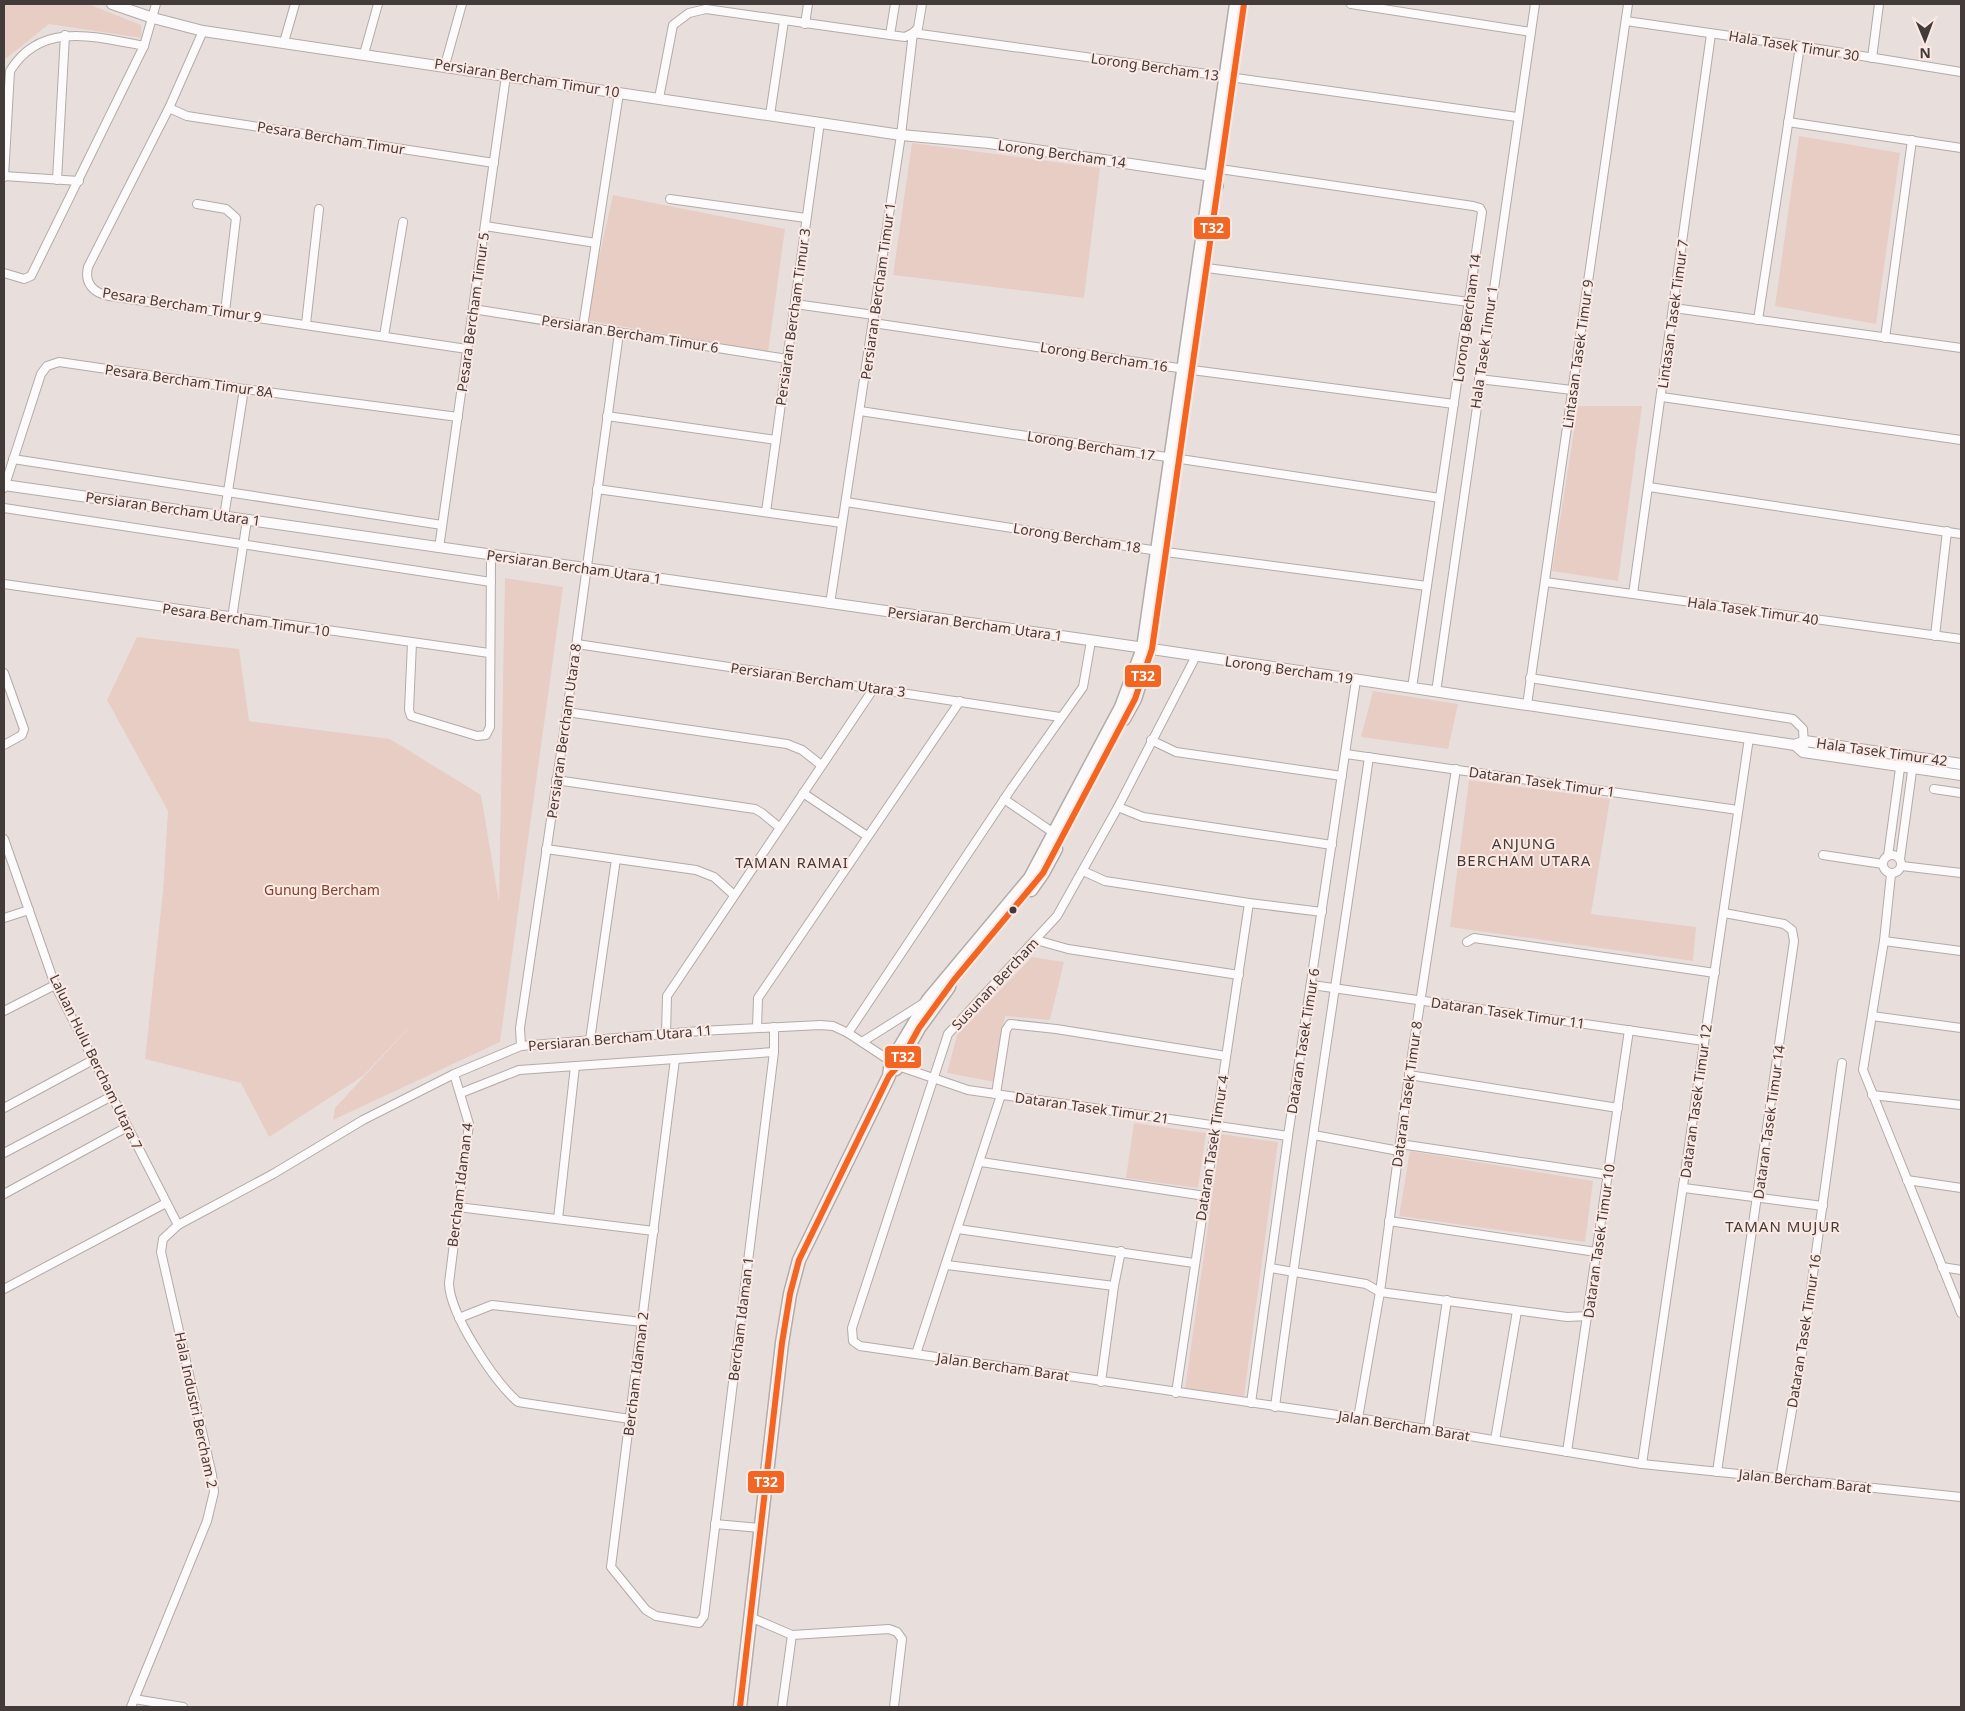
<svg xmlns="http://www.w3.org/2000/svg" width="1965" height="1711" viewBox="0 0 1965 1711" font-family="'Noto Sans',sans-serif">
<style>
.green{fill:#e8cdc5}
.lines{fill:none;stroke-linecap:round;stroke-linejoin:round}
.minor-casing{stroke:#b2aba9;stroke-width:10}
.tertiary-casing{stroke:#b2aba9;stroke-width:12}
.primary-casing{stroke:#b2aba9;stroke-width:15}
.minor{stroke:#fcfafa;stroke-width:8}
.tertiary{stroke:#fcfafa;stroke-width:10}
.primary{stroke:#fcfafa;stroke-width:12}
.bus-1-casing{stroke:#fce9e4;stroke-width:10}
.bus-1{stroke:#f26522;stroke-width:6}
.bus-dot{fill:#423b39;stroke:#fce9e4;stroke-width:2}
.labels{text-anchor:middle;stroke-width:4;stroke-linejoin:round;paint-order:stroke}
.street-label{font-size:14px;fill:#423b39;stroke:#fce9e4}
.park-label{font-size:14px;fill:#83402d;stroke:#fce9e4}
.neighbourhood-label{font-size:15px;letter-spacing:1px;fill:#423b39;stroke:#fce9e4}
.line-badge{stroke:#fce9e4;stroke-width:2}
.badge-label{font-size:14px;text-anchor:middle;font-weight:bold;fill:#fff}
</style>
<rect width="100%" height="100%" fill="#e8dfdc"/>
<g class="green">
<path d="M4,4H88L141,25L142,38L49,24L4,60Z"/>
<path d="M1799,136L1900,153L1876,324L1775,306Z"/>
<path d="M912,143L1100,168L1084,298L893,275Z"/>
<path d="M613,195L785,229L768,352L585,320Z"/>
<path d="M1578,406H1642L1618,581L1552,571Z"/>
<path d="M505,578L563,587L500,1042L333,1120L335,1108L419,1017L363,1076L269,1137L241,1083L145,1059L163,891L168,811L107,700L137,637L239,649L249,721L390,739L481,795L499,902Z"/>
<path d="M1373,691L1458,704L1448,749L1361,737Z"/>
<path d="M1469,780L1610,799L1591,914L1696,927L1693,961L1450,927Z"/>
<path d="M1032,957L1064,962L1050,1020L1005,1016L995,1082L947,1073L957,1035Z"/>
<path d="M1134,1123L1206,1133L1198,1188L1126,1178Z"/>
<path d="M1221,1134L1278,1142L1244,1396L1185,1389Z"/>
<path d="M1410,1151L1593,1181L1585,1242L1399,1216Z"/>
</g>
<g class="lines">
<g class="minor-casing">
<g id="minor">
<path d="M922,4L918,28L913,33L1517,117"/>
<path d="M1351,4L1531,32"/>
<path d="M1626,21L1800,46L1961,72"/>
<path d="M805,24L808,4"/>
<path d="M203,31L169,108L88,267C84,284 94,293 109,296L467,349"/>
<path d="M284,42L295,4"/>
<path d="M364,54L378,4"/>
<path d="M1872,58L1879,4"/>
<path d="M445,65L462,4"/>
<path d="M659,98L673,25L689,13L706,9L890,35"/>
<path d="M169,108L187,116L494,163"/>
<path d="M770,115L784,21"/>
<path d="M1788,122L1961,148"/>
<path d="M1215,159L1220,169L1473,206L1480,208L1482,212L1412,688"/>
<path d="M4,176L79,181"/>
<path d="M4,177L10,71C41,20 97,37 144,46"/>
<path d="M57,180L65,35"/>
<path d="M670,199L806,218"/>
<path d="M197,204L226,209L236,218L225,312"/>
<path d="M485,226L596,243"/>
<path d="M1199,267L1469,302"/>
<path d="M4,273L24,279L31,276L144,46L156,4"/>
<path d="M795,304L874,315"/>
<path d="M1674,308L1961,348"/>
<path d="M473,309L787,359"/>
<path d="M1758,320L1800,46"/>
<path d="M873,323L1192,370L1454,404"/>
<path d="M306,324L319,209"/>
<path d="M583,327L619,93"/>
<path d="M384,336L403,222"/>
<path d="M1885,338L1912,140"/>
<path d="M1479,379L1572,390"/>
<path d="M1662,397L1961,440"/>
<path d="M860,411L1440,498"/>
<path d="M607,416L776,440"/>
<path d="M13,459L442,525"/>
<path d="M1649,487L1961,534"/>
<path d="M4,488L41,374L47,366L59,362L244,389L458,417"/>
<path d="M597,489L842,523"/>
<path d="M846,502L1158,551L1427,586"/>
<path d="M4,508L491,582"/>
<path d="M766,512L820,122"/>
<path d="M224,517L244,389"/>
<path d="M439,548L506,76"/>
<path d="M1545,582L1961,639"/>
<path d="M4,584L489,653"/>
<path d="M1633,594L1711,34"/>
<path d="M830,604L901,135L913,33L905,37L890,35L895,4"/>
<path d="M232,618L247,520"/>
<path d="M1935,636L1947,531"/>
<path d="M412,643L409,710L411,716L477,736L486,735L490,727L491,555"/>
<path d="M577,644L1060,717"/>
<path d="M1196,656L1118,807L1057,916L948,1034L852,1328L853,1341L860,1346L1358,1418L1642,1464L1961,1497"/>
<path d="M4,673L24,729L22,735L4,745"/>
<path d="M1530,678L1793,719L1803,729L1804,746"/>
<path d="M1436,692L1535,4"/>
<path d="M1527,705L1628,4"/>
<path d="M567,712L787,744L802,750L821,765"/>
<path d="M1151,740L1176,752L1342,776"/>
<path d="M1346,754L1738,810"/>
<path d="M556,780L755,809L762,813L779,827"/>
<path d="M1934,789L1961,793"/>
<path d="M803,793L867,836"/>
<path d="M1004,799L1061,838"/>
<path d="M1118,807L1143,817L1332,845"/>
<path d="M4,839L55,985L178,1225"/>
<path d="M546,849L696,870L714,877L734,895"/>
<circle cx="1892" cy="864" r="9"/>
<path d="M1823,855L1883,864"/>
<path d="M1888,856L1901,761"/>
<path d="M1900,859L1913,764"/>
<path d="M1902,866L1961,873"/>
<path d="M1083,871L1105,881L1249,903L1322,912"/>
<path d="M1891,874L1884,941L1863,1070L1961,1313"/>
<path d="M4,918L29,910"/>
<path d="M1036,940L1068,949L1239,975"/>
<path d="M1884,941L1961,951"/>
<path d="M1467,942L1474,938L1715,973"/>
<path d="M1312,985L1704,1041"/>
<path d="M4,1011L55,985"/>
<path d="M1872,1016L1961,1028"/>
<path d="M757,1028L758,998L960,701"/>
<path d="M848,1033L1011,789L1083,687L1091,641"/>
<path d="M666,1034L667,996L874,688"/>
<path d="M590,1040L616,859"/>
<path d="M862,1042L924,1003"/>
<path d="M521,1046L520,1028L567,712L619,333"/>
<path d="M675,1059L611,1567L646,1610L656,1616L699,1623L704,1616L774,1052V1027"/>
<path d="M454,1074L469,1124L449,1283C450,1315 494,1381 518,1402L630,1419"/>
<path d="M1409,1075L1618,1108"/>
<path d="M461,1093L519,1070L774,1052"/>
<path d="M996,1094L1006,1030L1010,1024L1056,1029L1226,1056"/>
<path d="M1872,1095L1961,1105"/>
<path d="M4,1108L93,1060"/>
<path d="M1314,1135L1399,1151"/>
<path d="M1400,1144L1609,1175"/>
<path d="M4,1153L112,1096"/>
<path d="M981,1162L1205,1196"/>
<path d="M1907,1180L1961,1188"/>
<path d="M1684,1188L1823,1206"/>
<path d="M4,1194L127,1127"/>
<path d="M458,1207L654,1231"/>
<path d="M558,1219L575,1066"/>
<path d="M1389,1221L1596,1252"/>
<path d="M958,1229L1194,1263"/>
<path d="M947,1265L1114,1286"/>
<path d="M1942,1267L1961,1270"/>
<path d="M1270,1268L1366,1284L1380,1292L1567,1317L1589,1316"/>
<path d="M4,1289L166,1203"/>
<path d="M459,1318L492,1305L642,1322"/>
<path d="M916,1354L1001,1095"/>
<path d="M1101,1382L1114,1286L1121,1251"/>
<path d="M1176,1393L1249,903"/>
<path d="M1251,1403L1288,1136L1356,680"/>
<path d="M1275,1407C1303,1190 1338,974 1369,757"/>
<path d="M1358,1418L1380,1292L1409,1075L1456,769"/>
<path d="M1428,1429L1447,1300"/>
<path d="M1495,1440L1517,1311"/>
<path d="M1567,1452L1629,1030"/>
<path d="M1642,1464L1749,738"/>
<path d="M1717,1472L1794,941L1792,930L1784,924L1724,913"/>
<path d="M1780,1479L1803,1347L1842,1063"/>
<path d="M715,1524L760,1528"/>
<path d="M750,1617L792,1635"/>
<path d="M134,1699L183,1707"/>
<path d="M131,1707L207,1521L214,1492L212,1475L161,1252L163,1239L178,1225L273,1174L363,1120L454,1074L521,1046L700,1031L820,1025L833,1026L848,1033L898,1066L968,1090L1288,1136"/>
<path d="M782,1707L792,1635L889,1629L897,1632L902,1639L894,1707"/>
</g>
</g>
<g class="tertiary-casing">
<g id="tertiary">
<path d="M112,4L153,18L203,31L901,135L989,143L1212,176L1215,177L1218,186"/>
<path d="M4,485L1152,649L1795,745L1803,752L1961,775"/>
<path d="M1795,745L1805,741L1961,764"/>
</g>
</g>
<g class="primary-casing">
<g id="primary">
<path d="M1124,719L1135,699L1142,677"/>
<path d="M1031,890L1043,873L1056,849"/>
<path d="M896,1069L919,1028L949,987"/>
<path d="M740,1707L782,1343L790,1294L799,1260L889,1076L891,1062L928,1000L1030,878L1121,707L1143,648L1236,4"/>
</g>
</g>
<use href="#minor" class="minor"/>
<use href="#tertiary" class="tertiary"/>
<use href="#primary" class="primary"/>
<g class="bus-1-casing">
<path id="bus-1" d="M740,1707L782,1343L790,1294L799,1260L889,1076L898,1066L919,1028L954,980L1043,873L1135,699L1152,649L1244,4"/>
</g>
<use href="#bus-1" class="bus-1"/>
</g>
<circle class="bus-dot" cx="1013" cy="910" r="4.5"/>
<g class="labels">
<g class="street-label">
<text transform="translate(1794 46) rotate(9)" y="5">Hala Tasek Timur 30</text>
<text transform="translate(1155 67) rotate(8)" y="5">Lorong Bercham 13</text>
<text transform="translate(527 78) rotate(9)" y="5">Persiaran Bercham Timur 10</text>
<text transform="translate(331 138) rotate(9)" y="5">Pesara Bercham Timur</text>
<text transform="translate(1062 154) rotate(8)" y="5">Lorong Bercham 14</text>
<text transform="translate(878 291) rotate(-82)" y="5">Persiaran Bercham Timur 1</text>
<text transform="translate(182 305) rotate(9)" y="5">Pesara Bercham Timur 9</text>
<text transform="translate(473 312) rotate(-82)" y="5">Pesara Bercham Timur 5</text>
<text transform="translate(1673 314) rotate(-82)" y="5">Lintasan Tasek Timur 7</text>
<text transform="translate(793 317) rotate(-82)" y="5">Persiaran Bercham Timur 3</text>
<text transform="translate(1467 318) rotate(-82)" y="5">Lorong Bercham 14</text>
<text transform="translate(630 334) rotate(9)" y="5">Persiaran Bercham Timur 6</text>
<text transform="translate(1484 347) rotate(-82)" y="5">Hala Tasek Timur 1</text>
<text transform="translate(1578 354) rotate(-82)" y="5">Lintasan Tasek Timur 9</text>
<text transform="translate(1104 357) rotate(9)" y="5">Lorong Bercham 16</text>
<text transform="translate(189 381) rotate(8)" y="5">Pesara Bercham Timur 8A</text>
<text transform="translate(1091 446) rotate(9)" y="5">Lorong Bercham 17</text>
<text transform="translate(173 509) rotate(8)" y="5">Persiaran Bercham Utara 1</text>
<text transform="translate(1077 538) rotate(9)" y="5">Lorong Bercham 18</text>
<text transform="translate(574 567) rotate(8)" y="5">Persiaran Bercham Utara 1</text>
<text transform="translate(1753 611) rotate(8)" y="5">Hala Tasek Timur 40</text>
<text transform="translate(246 620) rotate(8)" y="5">Pesara Bercham Timur 10</text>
<text transform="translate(975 624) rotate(8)" y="5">Persiaran Bercham Utara 1</text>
<text transform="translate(1289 670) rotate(8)" y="5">Lorong Bercham 19</text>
<text transform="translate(818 680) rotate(8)" y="5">Persiaran Bercham Utara 3</text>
<text transform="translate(564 731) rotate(-82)" y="5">Persiaran Bercham Utara 8</text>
<text transform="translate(1882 752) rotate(8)" y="5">Hala Tasek Timur 42</text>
<text transform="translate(1542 782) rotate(8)" y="5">Dataran Tasek Timur 1</text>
<text transform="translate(995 984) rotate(-47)" y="5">Susunan Bercham</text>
<text transform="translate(1508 1013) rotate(8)" y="5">Dataran Tasek Timur 11</text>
<text transform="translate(620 1038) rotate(-5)" y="5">Persiaran Bercham Utara 11</text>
<text transform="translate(1303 1041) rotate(-81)" y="5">Dataran Tasek Timur 6</text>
<text transform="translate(96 1062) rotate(64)" y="5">Laluan Hulu Bercham Utara 7</text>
<text transform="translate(1407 1094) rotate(-82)" y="5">Dataran Tasek Timur 8</text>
<text transform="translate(1696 1101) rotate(-82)" y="5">Dataran Tasek Timur 12</text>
<text transform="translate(1092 1108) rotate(8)" y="5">Dataran Tasek Timur 21</text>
<text transform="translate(1769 1122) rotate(-82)" y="5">Dataran Tasek Timur 14</text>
<text transform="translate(1212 1148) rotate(-81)" y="5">Dataran Tasek Timur 4</text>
<text transform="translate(460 1185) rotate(-83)" y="5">Bercham Idaman 4</text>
<text transform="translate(1599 1241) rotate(-82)" y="5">Dataran Tasek Timur 10</text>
<text transform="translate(741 1319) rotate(-83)" y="5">Bercham Idaman 1</text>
<text transform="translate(1804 1331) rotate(-81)" y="5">Dataran Tasek Timur 16</text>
<text transform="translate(1003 1367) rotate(8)" y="5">Jalan Bercham Barat</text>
<text transform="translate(636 1374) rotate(-83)" y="5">Bercham Idaman 2</text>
<text transform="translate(196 1410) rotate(78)" y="5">Hala Industri Bercham 2</text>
<text transform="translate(1404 1426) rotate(9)" y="5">Jalan Bercham Barat</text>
<text transform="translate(1805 1481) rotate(6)" y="5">Jalan Bercham Barat</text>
</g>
<g class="park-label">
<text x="322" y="895">Gunung Bercham</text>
</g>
<g class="neighbourhood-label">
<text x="1524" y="849">ANJUNG<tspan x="1524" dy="17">BERCHAM UTARA</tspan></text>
<text x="792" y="868">TAMAN RAMAI</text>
<text x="1783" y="1232">TAMAN MUJUR</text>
</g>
</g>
<g class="line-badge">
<rect x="1193" y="216" width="38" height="24" rx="5" fill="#f26522"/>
<rect x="1124" y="664" width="38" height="24" rx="5" fill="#f26522"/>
<rect x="884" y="1045" width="38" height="24" rx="5" fill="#f26522"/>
<rect x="747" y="1470" width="38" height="24" rx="5" fill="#f26522"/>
</g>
<g class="badge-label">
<text x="1212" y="233">T32</text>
<text x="1143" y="681">T32</text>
<text x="903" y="1062">T32</text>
<text x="766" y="1487">T32</text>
</g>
<rect width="1965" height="1711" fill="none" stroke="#423b39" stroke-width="10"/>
<g transform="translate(1925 40) rotate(179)" stroke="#fce9e4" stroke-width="4" paint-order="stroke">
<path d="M0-4L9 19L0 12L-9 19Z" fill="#423b39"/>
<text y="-8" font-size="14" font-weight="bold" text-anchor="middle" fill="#423b39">N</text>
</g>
</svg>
